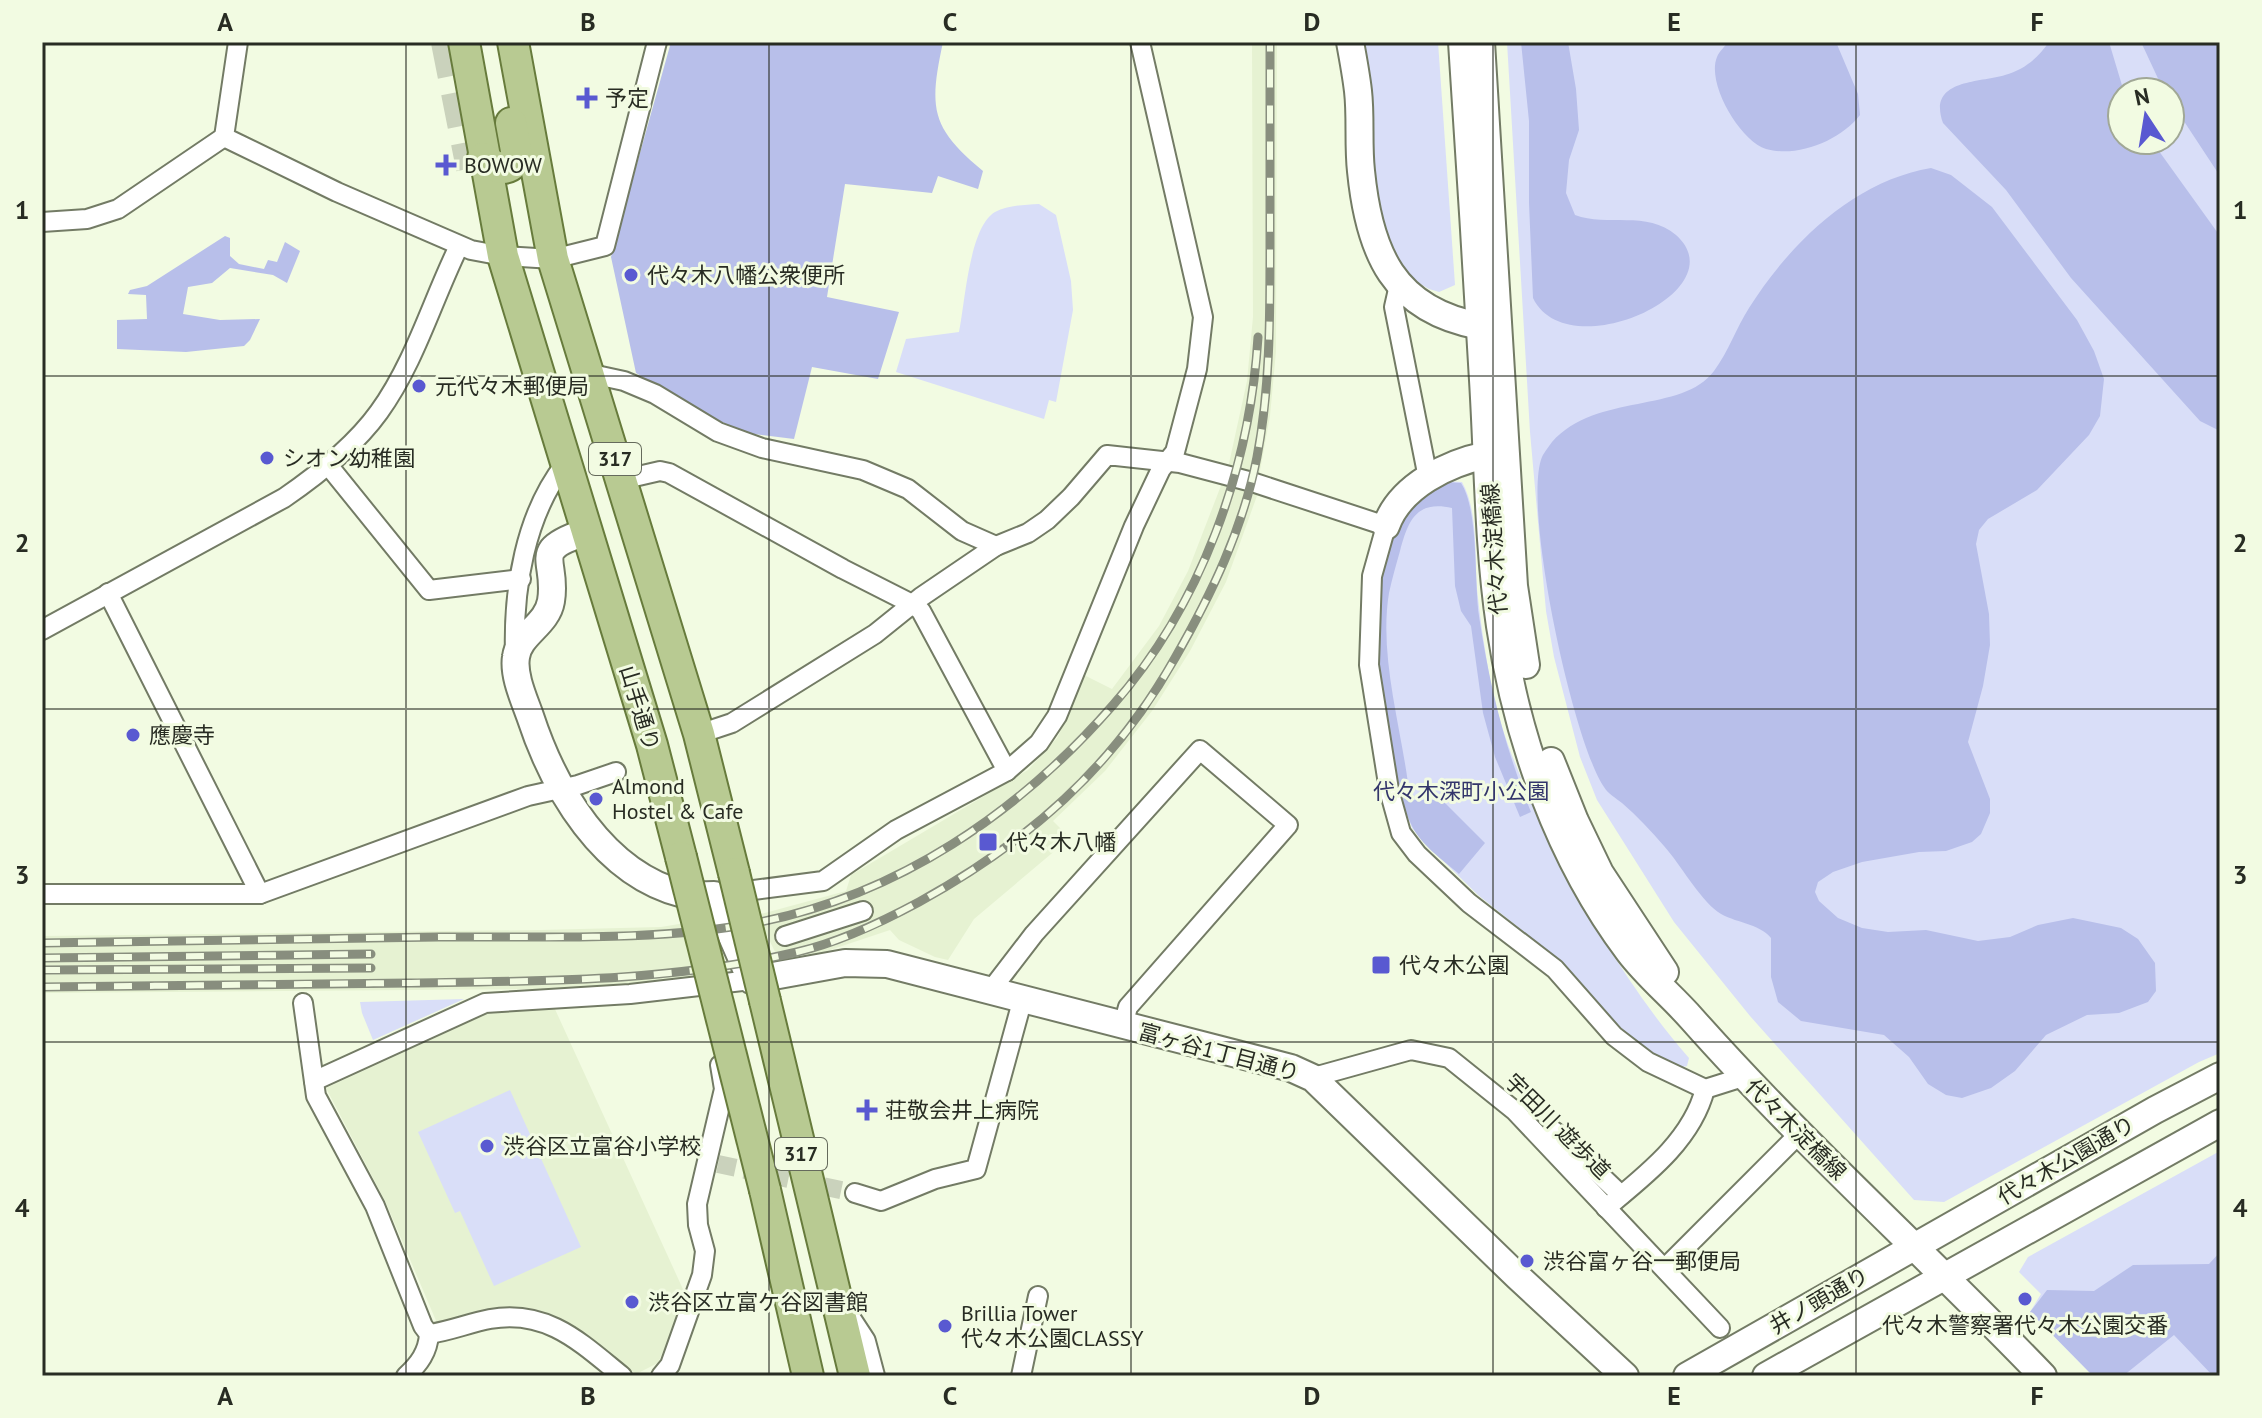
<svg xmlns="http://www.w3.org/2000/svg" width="2262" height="1418" viewBox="0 0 2262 1418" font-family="'PT Sans','Noto Sans JP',sans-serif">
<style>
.built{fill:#e6f2d2}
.green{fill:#d9def8;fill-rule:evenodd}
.forest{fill:#b8bfea}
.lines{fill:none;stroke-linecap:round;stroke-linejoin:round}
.street-tunnel{stroke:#cad2bc;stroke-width:18;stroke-dasharray:18 9;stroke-linecap:butt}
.highway-tunnel{stroke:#cad2bc;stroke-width:34;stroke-dasharray:34 17;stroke-linecap:butt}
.street-casing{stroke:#737b65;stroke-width:22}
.secondary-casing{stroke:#737b65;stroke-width:30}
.primary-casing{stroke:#677b3c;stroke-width:34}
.street{stroke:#fff;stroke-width:18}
.secondary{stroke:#fff;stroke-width:26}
.primary{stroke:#b8ca92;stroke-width:30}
.rail-casing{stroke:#888e7e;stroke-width:9}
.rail{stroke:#f2fbe2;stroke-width:6;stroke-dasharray:18;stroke-linecap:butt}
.primary-bridge-casing{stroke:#677b3c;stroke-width:34;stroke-linecap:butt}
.primary-bridge{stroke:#b8ca92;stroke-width:30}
.grid{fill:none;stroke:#282c23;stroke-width:2;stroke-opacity:0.55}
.poi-dot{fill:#5959d1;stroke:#f2fbe2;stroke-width:3}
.labels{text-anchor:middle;stroke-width:6;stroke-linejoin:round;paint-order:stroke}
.shield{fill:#f2fbe2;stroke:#656a5c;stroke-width:2}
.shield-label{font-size:20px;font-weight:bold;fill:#282c23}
.poi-label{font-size:22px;fill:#282c23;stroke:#f2fbe2;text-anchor:start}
.street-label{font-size:22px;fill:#282c23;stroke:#f2fbe2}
.park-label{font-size:22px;fill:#33356b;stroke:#f2fbe2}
.neatline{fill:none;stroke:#282c23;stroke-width:3}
.grid-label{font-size:26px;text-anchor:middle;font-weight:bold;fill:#282c23}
</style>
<rect width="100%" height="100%" fill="#f2fbe2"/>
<g class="built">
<path d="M1252,42H1277L1276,351L1270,416L1259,476L1228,468L1247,381L1253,317Z"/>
<path d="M1222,483L1258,493L1226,582L1190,651L1152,711L1105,771L1053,821L1070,838L974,919L948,960L935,957L899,940L890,930L782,966L757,915L846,891L851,875L1028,770L1057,738L1069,714L1084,675L1112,689L1159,626L1188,571Z"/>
<path d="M691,922L714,976L603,987L543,989L42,993V936L540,930L661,927Z"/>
<path d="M554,1007L687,1298L658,1363L636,1374L568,1323L543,1312L524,1307L488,1309L437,1323L386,1203L326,1088L487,1014Z"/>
</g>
<g class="green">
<path d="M1362,42H1438L1455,285L1439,292L1429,289L1410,278L1394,257L1375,207Z"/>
<path d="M1507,42H2220V1053L2199,1062L1944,1202L1914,1200L1750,1016L1674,922L1597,800L1580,757L1554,657L1546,611L1530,432ZM2122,92H2170V140H2122Z"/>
<path d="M1039,204L1056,215L1071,281L1073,310L1056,402L1049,400L1044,419L896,372L906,339L959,332C965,304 969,227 995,212C1008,205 1024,205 1039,204Z"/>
<path d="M1445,481L1462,482C1479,513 1474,555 1477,589C1480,620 1485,650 1490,680C1502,741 1527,794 1555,849C1592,924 1634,995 1689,1058L1687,1066L1679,1068L1640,1047L1614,1024L1564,964L1478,895L1430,848L1412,828L1400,798L1380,695L1375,625L1379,590L1394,534Z"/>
<path d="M464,999L373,1040L362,1013L360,1002Z"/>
<path d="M510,1090L581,1247L494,1286L460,1211L455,1213L418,1132Z"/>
<path d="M2220,1151V1376H2093L2030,1312L2041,1294L2019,1272L2028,1257Z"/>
</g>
<g class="forest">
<path d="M671,42H943C929,108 930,127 983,171L978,189L938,176L932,193L845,184L827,297L899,312L878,379L812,367L794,439L746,433L703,413L636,373L611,257Z"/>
<path d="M1521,42H1568L1576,89L1579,130L1569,160L1566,193L1575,215C1607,227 1647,210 1676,235C1739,291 1567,369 1533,298L1529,203V121Z"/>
<path d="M1728,42H1836L1858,94L1860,115C1841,140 1798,158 1766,149C1740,141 1706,83 1717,57C1719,52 1725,46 1728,42Z"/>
<path d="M2049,42H2109L2124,92H2122V140H2151L2220,236V431L2200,421L2071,278L2006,190L1943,123C1927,79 1979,83 2005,75C2024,70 2038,58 2049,42Z"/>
<path d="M2141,42H2220V176L2170,100V92H2165L2162,87Z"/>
<path d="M1931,168L1951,175L1992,207L2077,320L2094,351L2104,379L2100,416L2089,435L2037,490L1988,519L1979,530L1976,544L1989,614L1990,645L1983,686L1968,742L1990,799V813L1981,834L1972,842L1946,851L1919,852L1862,862L1833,872L1818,882L1815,892L1819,901L1838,918L1862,928L1888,932L1926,930L1978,941L2010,937L2038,925L2073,918L2121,928L2138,939L2155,963L2156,991L2148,1002L2119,1013L2087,1015L2046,1035L2015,1071L1991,1088L1962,1098L1946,1095L1928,1084L1909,1057L1884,1035L1801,1021L1778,1002L1771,977V938C1759,923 1734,923 1718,912C1698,897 1681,865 1664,846C1651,831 1637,816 1622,803C1616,798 1608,794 1604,787C1573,742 1522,506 1542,457C1544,453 1549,446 1552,442C1597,392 1682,414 1714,371C1729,351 1736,328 1749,308C1790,243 1854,181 1931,168Z"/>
<path d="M225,236L230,238V256L239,264L264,269L268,260L277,262L285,242L300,251L287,283L273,275L230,268L212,283L188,287L183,314L220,320L260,319L250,340L244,346L186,352L117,349V320L147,319L146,295L128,294L130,290L147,286Z"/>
<path d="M1446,482L1461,483C1479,511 1474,580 1479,616C1489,684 1505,748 1531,812L1520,817L1495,757L1483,713L1471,626L1461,611L1455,586L1452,508C1416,500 1408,521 1400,551C1396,565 1392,579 1389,593C1378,659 1404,736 1410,800H1442L1485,843L1459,874C1443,860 1421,845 1412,826C1391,784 1375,675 1376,627C1376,600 1390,531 1406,509C1416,496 1431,489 1446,482Z"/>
<path d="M2220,1252V1376H2213L2174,1335L2123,1376H2093L2030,1312L2047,1290L2094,1291L2133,1265L2209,1264Z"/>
</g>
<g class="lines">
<path class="street-tunnel" d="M718,1164L855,1193"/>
<path class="highway-tunnel" d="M448,42L473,168"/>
<g class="street-casing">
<g id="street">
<path d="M238,42L224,137L337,192L471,250L503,256L553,259L605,246L657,42"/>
<path d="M42,222L87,219L118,209L224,137"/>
<path d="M1399,285L1394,307L1428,478"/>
<path d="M587,373L624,381L655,394L718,432L762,448L863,470L908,489L962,531L996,546"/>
<path d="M328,465L429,590L521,579"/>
<path d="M621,480L660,471L669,473L843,569L914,605L921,611L1007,771"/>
<path d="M108,593L260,894"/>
<path d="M42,630L284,498C316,476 356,444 379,412C415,362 432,301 459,246"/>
<path d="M515,654C513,589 525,515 565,464"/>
<path d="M699,734L732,723L875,634L921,597L996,546L1028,533L1047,520L1071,497L1107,455L1180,463L1252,482L1386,526L1372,576L1369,665L1389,790L1401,833L1417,854L1469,903L1555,969L1614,1036L1648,1062L1705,1089L1743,1077"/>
<path d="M731,893L823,881L896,830L1007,771L1039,743L1057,716L1134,526L1161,469L1175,452L1197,369L1203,317L1140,42"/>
<path d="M42,894H260L528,796L578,785L616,772"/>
<path d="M785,936L863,911"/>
<path d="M991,990L1034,934L1200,750L1288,825L1128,1007L1123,1025"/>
<path d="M303,1003L316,1096L375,1206L423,1326L429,1334C428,1352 419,1364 406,1376"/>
<path d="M1321,1075L1411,1050L1449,1058L1515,1111L1720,1328"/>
<path d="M314,1081L485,1003L630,994L751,980"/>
<path d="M1554,1131L1621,1195"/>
<path d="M855,1193L881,1201L935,1179L976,1169L1023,998"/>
<path d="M1606,1208C1646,1175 1692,1140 1705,1089"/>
<path d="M1665,1268L1800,1133"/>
<path d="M429,1334C450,1331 469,1323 490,1319C547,1309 580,1342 622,1376"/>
<path d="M661,1376L670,1365L702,1275L705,1251L698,1225L697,1204L724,1089L720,1065"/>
<path d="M1021,1376L1038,1296"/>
</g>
</g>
<g class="secondary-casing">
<g id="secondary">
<path d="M1350,42C1353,58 1356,74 1358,91C1361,117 1358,144 1361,171C1369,252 1393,310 1480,326"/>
<path d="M1462,42C1469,155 1477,267 1483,380C1488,462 1488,545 1500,626C1517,740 1559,859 1629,952C1648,977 1672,996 1692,1019C1803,1144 1928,1256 2043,1376"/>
<path d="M1481,42L1514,586L1526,665"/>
<path d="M1386,526C1400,486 1448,463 1487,455"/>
<path d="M586,532C528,551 558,559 551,601C547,625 519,634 516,657C513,675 524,699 530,716C554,789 603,874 683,894C693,896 704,895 714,895L751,980L845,963L887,964L1291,1068L1313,1078L1517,1276L1625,1376"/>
<path d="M1551,761L1575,821L1600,873L1665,972"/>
<path d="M843,1313L862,1342L871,1376"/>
<path d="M1687,1376L2155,1110L2220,1076"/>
<path d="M1766,1376L2220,1123"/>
</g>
</g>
<g class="primary-casing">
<g id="primary">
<path d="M464,42L503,256L652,745L681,857"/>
<path d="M513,42L553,259L699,734L734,873"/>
<path d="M483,158C494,167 504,173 515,162L517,156L511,123"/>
<path d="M765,1001L855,1376"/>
<path d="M765,1190L808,1376"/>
</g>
</g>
<use href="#street" class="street"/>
<use href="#secondary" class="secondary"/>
<use href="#primary" class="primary"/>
<g class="rail-casing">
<g id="rail">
<path d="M42,943C174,941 306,939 438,937C540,936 654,942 755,923C897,896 1019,813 1113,705C1201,605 1250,469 1258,337"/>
<path d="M42,958L371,954"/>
<path d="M42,970L371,968"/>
<path d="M42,987C165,986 288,984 411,983C539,981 671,982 797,952C840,942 880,923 919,902C1028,842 1113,768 1175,658C1211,595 1243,529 1257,457C1270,389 1270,319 1270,250C1270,181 1270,111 1270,42"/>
</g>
</g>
<use href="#rail" class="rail"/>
<g class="primary-bridge-casing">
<g id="primary-bridge">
<path d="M681,857L765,1190"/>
<path d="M734,873L765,1001"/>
</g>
</g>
<use href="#primary-bridge" class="primary-bridge"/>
</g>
<path class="grid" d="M406,42V1376M769,42V1376M1131,42V1376M1493,42V1376M1856,42V1376M42,376H2220M42,709H2220M42,1042H2220"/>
<g class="poi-dot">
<path d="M583 86h8v8h8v8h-8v8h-8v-8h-8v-8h8z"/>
<path d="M442 153h8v8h8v8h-8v8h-8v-8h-8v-8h8z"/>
<circle cx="631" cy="275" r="8"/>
<circle cx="419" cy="386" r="8"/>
<circle cx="267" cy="458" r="8"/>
<circle cx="133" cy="735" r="8"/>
<circle cx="596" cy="799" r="8"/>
<rect x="978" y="832" width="20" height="20" rx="4"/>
<rect x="1371" y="955" width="20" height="20" rx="4"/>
<path d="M863 1098h8v8h8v8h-8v8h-8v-8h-8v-8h8z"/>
<circle cx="487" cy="1146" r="8"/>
<circle cx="1527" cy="1261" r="8"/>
<circle cx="2025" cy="1299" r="8"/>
<circle cx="632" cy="1302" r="8"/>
<circle cx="945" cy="1326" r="8"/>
</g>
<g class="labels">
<g class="shield">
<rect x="589" y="443" width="52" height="32" rx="6"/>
<rect x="775" y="1138" width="52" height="32" rx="6"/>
</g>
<g class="shield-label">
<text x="615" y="466">317</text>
<text x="801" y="1161">317</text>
</g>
<g class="poi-label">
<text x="605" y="106">予定</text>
<text x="464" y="173">BOWOW</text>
<text x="647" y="283">代々木八幡公衆便所</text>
<text x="435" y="394">元代々木郵便局</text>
<text x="283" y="466">シオン幼稚園</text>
<text x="149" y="743">應慶寺</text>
<text x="612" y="794">Almond<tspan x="612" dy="25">Hostel &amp; Cafe</tspan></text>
<text x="1006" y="850">代々木八幡</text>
<text x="1399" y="973">代々木公園</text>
<text x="885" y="1118">荘敬会井上病院</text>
<text x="503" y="1154">渋谷区立富谷小学校</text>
<text x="1543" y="1269">渋谷富ヶ谷一郵便局</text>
<text x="648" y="1310">渋谷区立富ケ谷図書館</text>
<text x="961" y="1321">Brillia Tower<tspan x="961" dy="25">代々木公園CLASSY</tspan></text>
<text x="2025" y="1333" text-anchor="middle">代々木警察署代々木公園交番</text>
</g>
<g class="street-label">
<text transform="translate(1494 549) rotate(-94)" y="8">代々木淀橋線</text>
<text transform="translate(640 708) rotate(73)" y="8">山手通り</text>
<text transform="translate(1219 1052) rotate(15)" y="8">富ヶ谷1丁目通り</text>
<text transform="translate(1558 1126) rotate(45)" y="8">宇田川 遊歩道</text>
<text transform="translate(1796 1129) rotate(45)" y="8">代々木淀橋線</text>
<text transform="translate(2066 1160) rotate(-30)" y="8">代々木公園通り</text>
<text transform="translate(1819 1300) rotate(-30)" y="8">井ノ頭通り</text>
</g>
<g class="park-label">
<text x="1461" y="799">代々木深町小公園</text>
</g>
</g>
<rect width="2262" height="1418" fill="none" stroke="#f2fbe2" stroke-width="88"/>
<g transform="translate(2146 116) rotate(348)"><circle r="38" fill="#f2fbe2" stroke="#a1a896" stroke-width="2"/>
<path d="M0-6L14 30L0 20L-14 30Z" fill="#5959d1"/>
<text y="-12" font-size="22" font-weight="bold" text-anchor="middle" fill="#282c23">N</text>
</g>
<rect x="44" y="44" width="2174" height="1330" class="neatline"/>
<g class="grid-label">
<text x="225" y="31">A</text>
<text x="588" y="31">B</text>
<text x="950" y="31">C</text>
<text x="1312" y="31">D</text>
<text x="1674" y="31">E</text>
<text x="2037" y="31">F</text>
<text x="22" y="219">1</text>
<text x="2240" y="219">1</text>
<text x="22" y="552">2</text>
<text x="2240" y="552">2</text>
<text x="22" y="884">3</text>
<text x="2240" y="884">3</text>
<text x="22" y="1217">4</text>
<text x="2240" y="1217">4</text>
<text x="225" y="1405">A</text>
<text x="588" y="1405">B</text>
<text x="950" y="1405">C</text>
<text x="1312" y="1405">D</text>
<text x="1674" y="1405">E</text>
<text x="2037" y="1405">F</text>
</g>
</svg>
